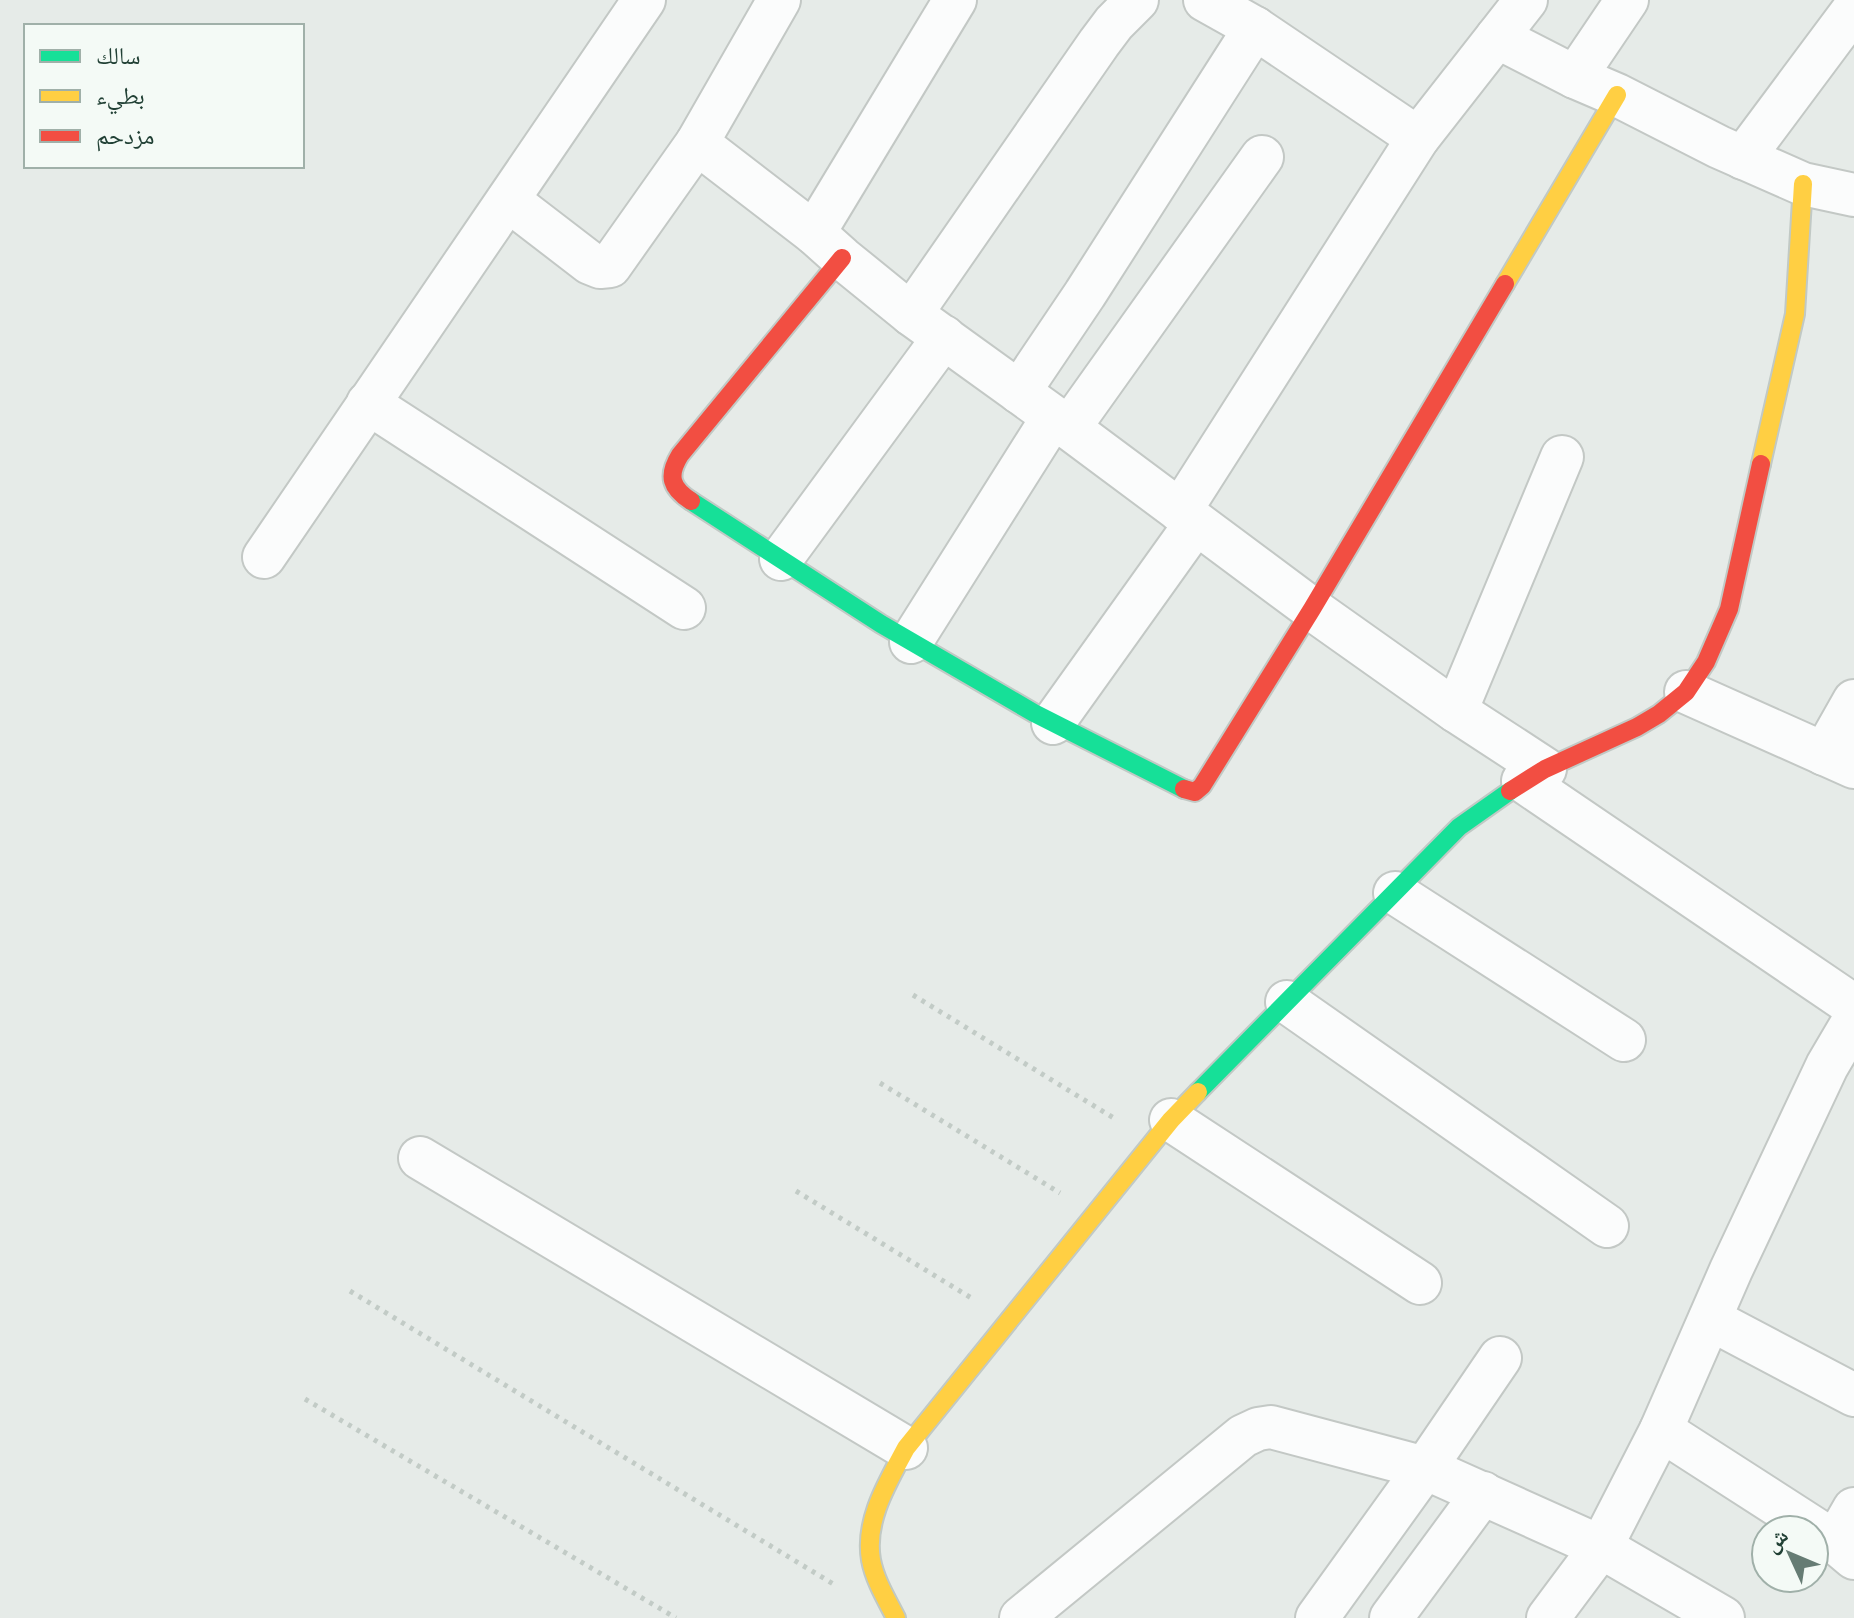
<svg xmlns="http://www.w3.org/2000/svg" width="1854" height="1618" viewBox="0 0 1854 1618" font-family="Barlow,'Noto Naskh Arabic',sans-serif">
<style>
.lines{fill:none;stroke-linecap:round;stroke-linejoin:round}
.street-casing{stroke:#c3c8c5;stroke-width:46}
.fast-casing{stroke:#c1c9c5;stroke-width:22}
.slow-casing{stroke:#c1c9c5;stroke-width:22}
.jam-casing{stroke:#c1c9c5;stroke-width:22}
.path{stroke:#c2cbc6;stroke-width:5;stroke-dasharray:4 6;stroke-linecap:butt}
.street{stroke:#fbfcfc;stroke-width:42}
.fast{stroke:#16e098;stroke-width:18}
.slow{stroke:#ffcf43;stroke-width:18}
.jam{stroke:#f24e42;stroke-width:18}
</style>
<rect width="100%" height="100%" fill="#e6ebe8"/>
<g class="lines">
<g class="street-casing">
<g id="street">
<path d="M779,0L697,143L814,233L842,258L911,314L1069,428L1312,609L1456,711L1562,457"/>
<path d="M1205,0L1255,28L1418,138"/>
<path d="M1497,37L1575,77L1617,95L1719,147L1803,184L1854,195"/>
<path d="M1575,77L1627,0"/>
<path d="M1743,158L1854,9"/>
<path d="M508,200L590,263L600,267L610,266L697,143"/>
<path d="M814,233L955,0"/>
<path d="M911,314L1099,43L1114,23L1137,0"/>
<path d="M1019,392L1085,294L1255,28"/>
<path d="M368,403L684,608"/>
<path d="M1069,428L1262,157"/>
<path d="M1180,511L1418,138L1526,0"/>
<path d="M264,557L644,0"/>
<path d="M781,559L944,337"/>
<path d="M911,642L1053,417"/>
<path d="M1686,692L1854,767"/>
<path d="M1456,711L1545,769"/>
<path d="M1053,723L1196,523"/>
<path d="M1824,754L1854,701"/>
<path d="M1523,781L1854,1006"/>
<path d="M1395,893L1624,1040"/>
<path d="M1287,1002L1607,1226"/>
<path d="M1171,1120L1420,1283"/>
<path d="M420,1158L906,1448"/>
<path d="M1710,1319L1854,1395"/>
<path d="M1661,1430L1835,1542L1854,1558"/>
<path d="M1835,1542L1854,1509"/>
<path d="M1021,1618L1243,1436L1258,1429L1271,1427L1425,1468L1601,1547L1723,1618"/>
<path d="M1317,1618L1425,1468L1500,1358"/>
<path d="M1391,1618L1483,1493"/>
<path d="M1548,1618L1601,1547L1661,1430L1731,1270L1827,1066L1854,1020"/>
</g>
</g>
<g class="fast-casing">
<g id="fast">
<path d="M691,501L881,624L1034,713L1184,789"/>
<path d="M1198,1092L1459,827L1510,791"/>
</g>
</g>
<g class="slow-casing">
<g id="slow">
<path d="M1505,284L1617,95"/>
<path d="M1761,464L1795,314L1803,184"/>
<path d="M896,1618C887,1600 875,1581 871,1560C864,1520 888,1482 906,1448L1171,1120L1198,1092"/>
</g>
</g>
<g class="jam-casing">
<g id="jam">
<path d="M691,501C671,488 667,476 680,455L842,258"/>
<path d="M1184,789L1195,792L1202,786L1312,609L1505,284"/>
<path d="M1510,791L1545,769L1637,727L1659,714L1686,692L1706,662L1729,609L1761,464"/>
</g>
</g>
<g class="path">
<path d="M913,995L1117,1120"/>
<path d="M880,1083L1060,1193"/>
<path d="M796,1191L973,1299"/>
<path d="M350,1291L835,1585"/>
<path d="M305,1399L676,1618"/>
</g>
<use href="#street" class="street"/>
<use href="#fast" class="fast"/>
<use href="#slow" class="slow"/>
<use href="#jam" class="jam"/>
</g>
<rect x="24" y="24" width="280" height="144" fill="#f4faf6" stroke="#a0b0a9" stroke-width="2"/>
<rect x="40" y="50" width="40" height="12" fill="#16e098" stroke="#a0b0a9" stroke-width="2"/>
<text x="96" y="64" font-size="24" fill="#214035">سالك</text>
<rect x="40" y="90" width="40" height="12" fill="#ffcf43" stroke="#a0b0a9" stroke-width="2"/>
<text x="96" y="104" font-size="24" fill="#214035">بطيء</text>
<rect x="40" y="130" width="40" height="12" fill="#f24e42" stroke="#a0b0a9" stroke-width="2"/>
<text x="96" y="144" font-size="24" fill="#214035">مزدحم</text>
<g transform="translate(1790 1554) rotate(314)"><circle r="38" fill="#f4faf6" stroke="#a0b0a9" stroke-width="2"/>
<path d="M0-6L14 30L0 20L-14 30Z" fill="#667c74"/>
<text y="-12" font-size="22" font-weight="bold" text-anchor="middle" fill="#214035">ش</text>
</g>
</svg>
